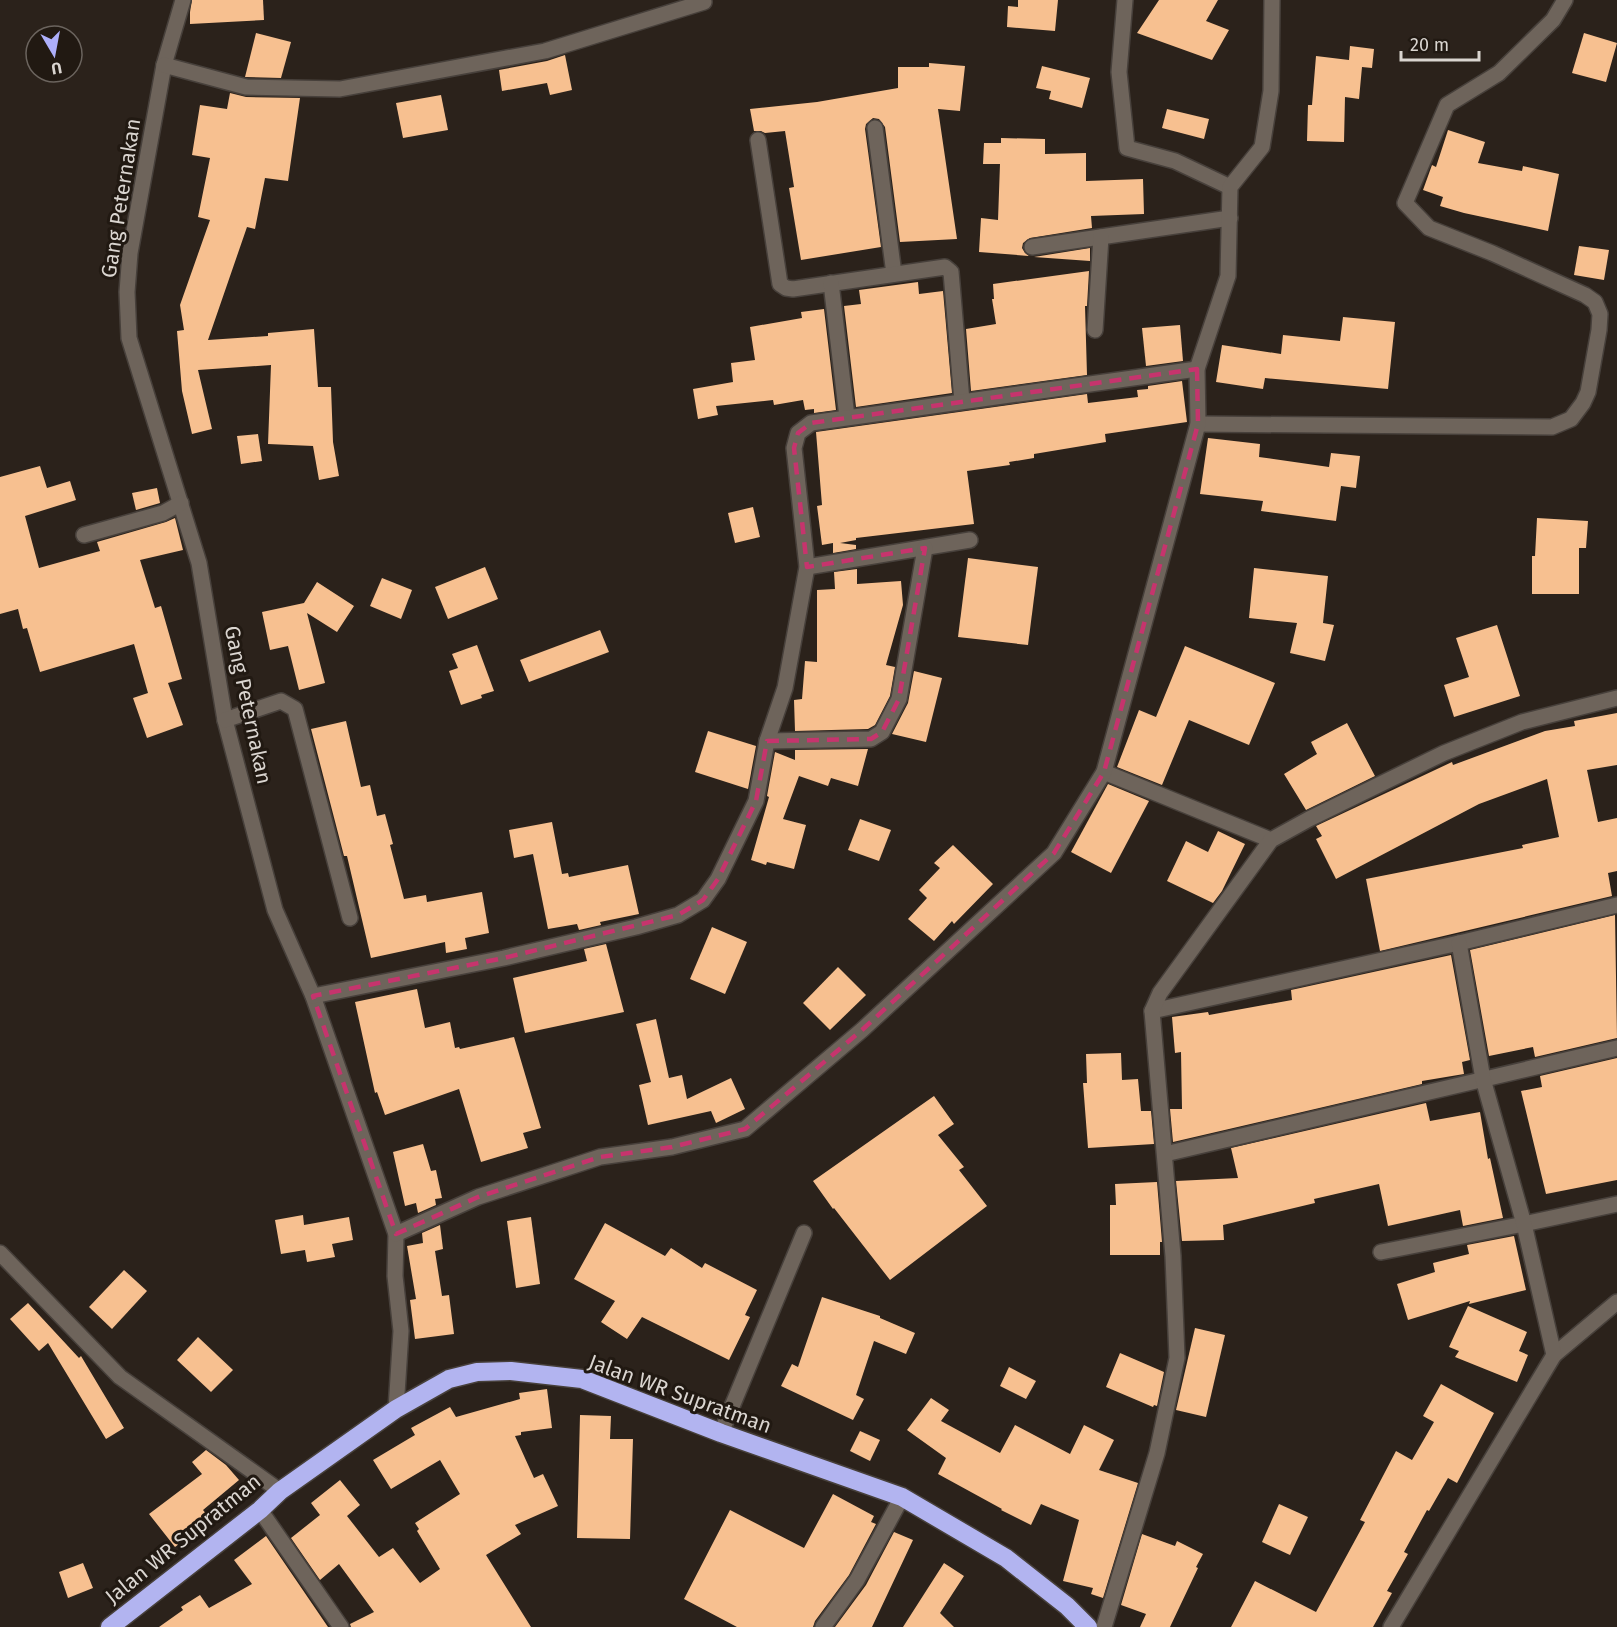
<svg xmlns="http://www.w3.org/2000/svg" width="1617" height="1627" viewBox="0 0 1617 1627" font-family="'Fira Sans',sans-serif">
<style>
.building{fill:#f7c090}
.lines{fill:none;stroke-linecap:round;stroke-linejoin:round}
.street-casing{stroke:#47403b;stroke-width:18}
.highway-casing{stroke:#47403b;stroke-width:21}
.street{stroke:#6e645b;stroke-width:15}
.highway{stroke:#b2b4f0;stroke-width:18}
.marked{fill:none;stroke:#c6346d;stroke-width:4.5;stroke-dasharray:12 8;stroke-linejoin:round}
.labels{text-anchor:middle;stroke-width:6;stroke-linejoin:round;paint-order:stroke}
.street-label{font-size:21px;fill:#dad5d0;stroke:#211912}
</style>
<rect width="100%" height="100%" fill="#2b221b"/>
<g class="building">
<path d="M192,0H263L264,20L190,24V12Z"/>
<path d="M1018,0H1058L1055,31L1007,27L1008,6L1018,7Z"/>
<path d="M1159,0H1218L1206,21L1229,30L1212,60L1137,33Z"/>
<path d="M256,33L291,42L281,78L245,77Z"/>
<path d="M1584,33L1617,43L1606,82L1572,73Z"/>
<path d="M1350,46L1374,49L1372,68L1362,67L1359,99L1345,97L1344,142L1307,141L1308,105H1312L1316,56L1349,60Z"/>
<path d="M565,55L572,90L550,95L547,83L502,91L499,70L547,61Z"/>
<path d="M929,63L965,66L960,111L938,109L957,239L900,242L885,127L879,119L873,118L866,124L865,129L881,247L801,260L789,188L794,187L785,131L765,133L761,131H754L750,109L817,102L898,88V67H929Z"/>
<path d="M1042,66L1090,78L1082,108L1049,99L1051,91L1036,88Z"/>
<path d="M230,93L246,97L300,98L288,181L265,178L255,229L247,227L208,340L268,336V333L314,329L318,387H331L333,442L339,476L319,480L313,446L268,444L271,365L198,370L212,429L192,434L182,391L177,331L184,330L180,305L210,220L198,217L210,158L192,155L200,105L227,109Z"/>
<path d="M441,95L448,130L403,138L396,103Z"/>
<path d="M1167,109L1209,119L1204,139L1162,128Z"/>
<path d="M1448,130L1485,142L1478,163L1522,171L1523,166L1559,174L1548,231L1464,213L1440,206L1443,197L1423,190L1432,165L1436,167Z"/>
<path d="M1001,138L1045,139V154L1086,153V181L1143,179L1144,214L1091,216L1092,228L1030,238L1023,243L1022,248L1025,253L1029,256L979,252L981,218L998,220L1000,164H983L984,143H1001Z"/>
<path d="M1579,246L1609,250L1604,280L1574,275Z"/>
<path d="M1090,248V261L1034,257Z"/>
<path d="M1089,271L1087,306H1085L1087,375L971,391L966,329L996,324L992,299H994L993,284Z"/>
<path d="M918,282L919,294L943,291L952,393L856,407L844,306L861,304L859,290Z"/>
<path d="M824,309L836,410L814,413V409L805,410L803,400L774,405L773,400L716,406L718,415L698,419L693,389L733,382L731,363L755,360L750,327L802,318L801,312Z"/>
<path d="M1343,317L1395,322L1388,389L1265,378L1263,389L1216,382L1222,345L1281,354L1283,335L1340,341Z"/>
<path d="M1180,325L1183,361L1146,366L1142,328Z"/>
<path d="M1182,381L1187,422L1105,434L1106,442L1034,454V458L1009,462L1010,465L967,471L974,524L856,538V540L840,543L856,545V549L833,553V543L822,545L817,506L822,505L816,432L1087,394L1088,403L1138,397L1137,390L1148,389V386Z"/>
<path d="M258,434L262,461L241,464L237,436Z"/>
<path d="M1208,438L1260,444L1259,457L1329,467L1331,453L1360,456L1356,488L1341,486L1336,521L1261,511L1263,501L1200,494Z"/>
<path d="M40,466L47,488L70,481L76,500L25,516L39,568L100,551L97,542L166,522L175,518L183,550L140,560L155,608L161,606L182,679L168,683L183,725L147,738L133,698L148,693L134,644L40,672L27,628L23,629L18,609L0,614V477Z"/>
<path d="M157,488L160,503L136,510L132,493Z"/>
<path d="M753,507L760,537L735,543L728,513Z"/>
<path d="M1537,518L1588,521L1586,548H1579V594H1532V556H1535Z"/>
<path d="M968,558L1038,567L1028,645L958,637Z"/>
<path d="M485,567L498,599L448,619L435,587Z"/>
<path d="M1254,568L1328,576L1323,623L1334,625L1325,661L1290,653L1297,623L1249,618Z"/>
<path d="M857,569V584L901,581L903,605L886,665L895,667L890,696L875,725L868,729L795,731L794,700L802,699L805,661L817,662V590L835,589L834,572Z"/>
<path d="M382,578L412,590L401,619L370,606Z"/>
<path d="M317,582L354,606L337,632L307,613L325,683L299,690L288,646L270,650L262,612L304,603Z"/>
<path d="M1497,625L1520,696L1454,717L1444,685L1469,677L1456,638Z"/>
<path d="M600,630L609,652L529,682L520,660Z"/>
<path d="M477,645L494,691L481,695L482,698L461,705L449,671L458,668L452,654Z"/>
<path d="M1185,646L1275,683L1249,745L1189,720L1162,785L1117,767L1139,710L1156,717Z"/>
<path d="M914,671L942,678L926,742L892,734L908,703Z"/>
<path d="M1617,713V765L1587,770L1598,822L1617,818V871L1608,873L1612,896L1380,951L1366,879L1523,848L1522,845L1559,837L1547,779L1479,804L1336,879L1316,839L1322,836L1316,826L1452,762L1453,765L1545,731L1575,726L1574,721Z"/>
<path d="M346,721L361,787L370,785L377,816L385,814L393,844L390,845L404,899L426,895L427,902L482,892L489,933L465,938L467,949L446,953L445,942L371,958L347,856H344L311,729Z"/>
<path d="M1347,723L1375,776L1306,810L1284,774L1317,754L1311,742Z"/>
<path d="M708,731L756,746L748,789L695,772Z"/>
<path d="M868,749L858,786L831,778L828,786L799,776L783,819L806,825L794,869L767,862L766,865L751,860L769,797L767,796L775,752L795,760V750Z"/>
<path d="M1108,784L1149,801L1111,873L1071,852Z"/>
<path d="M860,819L891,830L879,861L848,850Z"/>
<path d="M552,822L562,874L568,873L569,877L628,865L639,914L600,922L601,925L579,930L577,924L548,929L533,854L514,858L509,830Z"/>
<path d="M1218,831L1245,844L1222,891L1213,903L1167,881L1186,841L1208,852Z"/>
<path d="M953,845L993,884L954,924L952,921L934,941L908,919L927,898L919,890L940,868L934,863Z"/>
<path d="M1615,915L1617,1038L1535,1057L1533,1047L1489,1056L1470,950Z"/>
<path d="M712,927L747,942L725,994L690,979Z"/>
<path d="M606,944L624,1012L525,1033L513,978L587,961L584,949Z"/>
<path d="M1451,955L1470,1060L1462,1062L1464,1074L1422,1081V1084L1173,1142L1170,1109H1182L1181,1052L1175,1053L1172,1017L1208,1012L1209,1015L1292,1000L1291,990Z"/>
<path d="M838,967L866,995L830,1030L803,1003Z"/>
<path d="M417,989L425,1028L450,1022L455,1048L459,1047L460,1049L514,1037L541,1128L523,1133L528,1148L481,1162L459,1089L385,1115L377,1092L375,1093L355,1002Z"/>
<path d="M656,1019L669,1078L682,1075L687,1099L731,1078L745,1109L716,1123L711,1111L648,1125L639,1085L651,1082L636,1024Z"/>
<path d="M1121,1053L1122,1080L1138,1079L1141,1111H1151L1154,1144L1088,1148L1083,1083H1087L1086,1054Z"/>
<path d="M1617,1058V1180L1546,1194L1521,1091L1542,1087L1540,1076Z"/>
<path d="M934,1096L954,1124L938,1135L964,1167L959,1170L987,1206L890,1280L834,1208L833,1209L813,1181Z"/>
<path d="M1426,1103L1430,1121L1480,1112L1488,1159L1490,1158L1503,1218L1463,1226L1460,1210L1388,1226L1379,1184L1314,1199L1315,1203L1223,1225L1224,1240L1182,1241L1176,1181L1238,1178L1231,1148Z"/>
<path d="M423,1144L431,1171L436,1170L442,1198L435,1199L436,1205L418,1213L416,1203L405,1206L393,1152Z"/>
<path d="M1157,1182L1162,1242H1160V1255H1110V1205H1116L1115,1184Z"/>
<path d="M303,1215L304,1225L349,1217L353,1240L332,1244L335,1257L307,1262L305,1250L281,1254L275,1220Z"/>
<path d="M531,1217L540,1284L516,1288L507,1221Z"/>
<path d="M605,1223L665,1256L671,1248L702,1268L705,1263L757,1290L745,1315L750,1317L729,1360L642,1317L627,1339L601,1322L615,1301L574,1279Z"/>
<path d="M440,1225L443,1249L435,1251L442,1296L449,1295L454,1334L415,1339L410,1300L416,1299L407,1246L423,1243L422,1233Z"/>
<path d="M1514,1236L1526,1290L1469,1304L1470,1301L1408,1320L1397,1284L1435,1272L1433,1263L1469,1254L1467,1245Z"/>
<path d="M124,1270L147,1291L112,1329L89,1307Z"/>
<path d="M822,1297L880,1316V1318L915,1333L906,1354L874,1341L856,1395L864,1399L853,1420L781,1386L792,1364L798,1367Z"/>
<path d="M28,1303L79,1358L81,1356L124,1428L106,1439L48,1343L39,1351L10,1319Z"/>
<path d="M1468,1306L1527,1332L1519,1351L1528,1355L1517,1382L1455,1357L1459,1351L1449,1347Z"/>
<path d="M1195,1328L1225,1335L1206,1417L1176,1410Z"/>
<path d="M198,1337L233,1370L211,1392L177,1360Z"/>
<path d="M1120,1353L1164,1372L1157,1406L1154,1405L1153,1407L1106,1387Z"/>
<path d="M1009,1367L1036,1381L1026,1399L1000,1386Z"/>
<path d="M1441,1384L1494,1413L1457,1483L1448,1478L1429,1511L1427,1510L1404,1552L1408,1554L1387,1591L1392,1593L1373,1627H1231L1255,1581L1316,1612L1365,1522L1360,1520L1396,1451L1412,1460L1434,1422L1423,1416Z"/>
<path d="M547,1389L552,1428L521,1432V1435L515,1436L534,1478L543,1474L558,1506L515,1525L521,1534L486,1555L531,1627H351L350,1624L374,1612L339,1564L320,1580L291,1538L320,1515L311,1503L340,1480L360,1505L347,1516L379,1557L393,1548L420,1583L440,1569L417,1531L419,1529L415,1523L460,1494L440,1460L391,1489L373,1460L415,1435L411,1428L450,1407L456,1417L520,1399L519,1393Z"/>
<path d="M931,1398L949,1410L941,1421L1000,1453L1015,1425L1070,1454L1084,1425L1114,1440L1099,1470L1138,1483L1103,1598L1091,1594L1093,1588L1063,1581L1079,1520L1041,1504L1031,1525L1001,1510L1002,1509L938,1474L946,1458L907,1430Z"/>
<path d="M580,1415L611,1416L610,1439H633L630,1539L577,1538Z"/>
<path d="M860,1431L880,1440L870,1461L850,1451Z"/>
<path d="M206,1450L226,1465L239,1480L203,1510L211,1520L175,1547L149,1514L202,1474L192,1462Z"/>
<path d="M833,1494L874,1516L871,1522L876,1524L849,1575L815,1621L813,1627H737L684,1599L730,1510L804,1548Z"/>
<path d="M1279,1504L1308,1517L1290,1555L1262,1542Z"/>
<path d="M894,1532L913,1540L872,1627H835L866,1585Z"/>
<path d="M1142,1534L1175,1546L1177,1541L1203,1554L1196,1567L1198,1568L1170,1627H1140L1146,1614L1121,1605Z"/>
<path d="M266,1536L328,1627H159L183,1610L181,1607L200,1595L209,1608L252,1584L234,1560Z"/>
<path d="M83,1563L93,1588L68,1598L59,1572Z"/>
<path d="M944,1563L964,1576L940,1613L954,1627H903Z"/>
</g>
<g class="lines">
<g class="street-casing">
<g id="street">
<path d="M183,0L164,65L130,253L127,292L129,338L199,563L225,720L275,910L313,996L396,1234L395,1276L401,1331L396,1409"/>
<path d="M1125,0L1119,72L1127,148L1175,161L1230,187"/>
<path d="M164,65L246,87L340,89L545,51L704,2"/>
<path d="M875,128L894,274"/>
<path d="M758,140L780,284L786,288L793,289L945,267L951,272L962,401"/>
<path d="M1032,247L1230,218"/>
<path d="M831,283L847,417"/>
<path d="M1095,330L1101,237"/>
<path d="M1198,424L1552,427L1571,419L1583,403L1588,392L1599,330L1600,314L1595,302L1585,295L1492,253L1429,228L1405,203L1447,105L1499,73L1553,20L1565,0"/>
<path d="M84,535L163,513L181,503"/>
<path d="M807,567L970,540"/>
<path d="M225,720L281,701L295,709L350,918"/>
<path d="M767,741L871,739L882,732L899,699L925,548"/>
<path d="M1104,772L1271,840"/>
<path d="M313,996L504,958L636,927L678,915L703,900L718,879L756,801L767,741L785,688L807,567L794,448L798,433L811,423L1197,369"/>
<path d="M1152,1011L1459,943L1617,905"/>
<path d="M1165,1154L1617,1048"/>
<path d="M396,1234L478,1197L600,1157L672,1147L745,1129L862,1030L1054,853L1104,772L1198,424L1197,369L1228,276L1230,187L1262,147L1271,91L1272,0"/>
<path d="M1381,1252L1524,1224L1617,1204"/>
<path d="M0,1253L120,1377L280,1491"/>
<path d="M1554,1355L1617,1302"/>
<path d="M721,1433L804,1233"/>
<path d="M260,1510L341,1627"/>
<path d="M823,1627L857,1580L902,1497"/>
<path d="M1104,1627L1157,1453L1177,1358L1173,1256L1152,1011L1160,993L1271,840L1309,819L1444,753L1522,722L1617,698"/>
<path d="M1391,1627L1554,1355L1524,1224L1483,1079L1459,943"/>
</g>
</g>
<g class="highway-casing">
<path id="highway" d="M110,1627L260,1510L280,1491L396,1409L449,1379L477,1372L511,1371L582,1379L721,1433L902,1497L1006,1558L1067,1606L1088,1627"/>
</g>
<use href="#street" class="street"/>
<use href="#highway" class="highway"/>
</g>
<path class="marked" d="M1197,369L1198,424L1104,772L1054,853L862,1030L745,1129L672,1147L600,1157L478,1197L396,1234L313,996L504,958L678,915L703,900L718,879L756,801L767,741L871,739L882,732L899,699L925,548L807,567L794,448L798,433L811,423Z"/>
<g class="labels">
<g class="street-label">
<text transform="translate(121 198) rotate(-81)" y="7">Gang Peternakan</text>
<text transform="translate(248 705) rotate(78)" y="7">Gang Peternakan</text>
<text transform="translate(680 1394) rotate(20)" y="7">Jalan WR Supratman</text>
<text transform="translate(183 1539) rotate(-39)" y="7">Jalan WR Supratman</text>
</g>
</g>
<g transform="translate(54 54) rotate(170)"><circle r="28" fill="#211912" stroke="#6b645e" stroke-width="1.5"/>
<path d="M0-4.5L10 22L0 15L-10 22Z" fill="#adaffb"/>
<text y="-9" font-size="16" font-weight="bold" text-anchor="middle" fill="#dad5d0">U</text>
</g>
<path d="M1401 51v9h78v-9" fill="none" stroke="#dad5d0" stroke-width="3"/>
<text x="1410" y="51" font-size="18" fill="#dad5d0" stroke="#211912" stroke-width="4.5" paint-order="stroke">20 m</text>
</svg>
